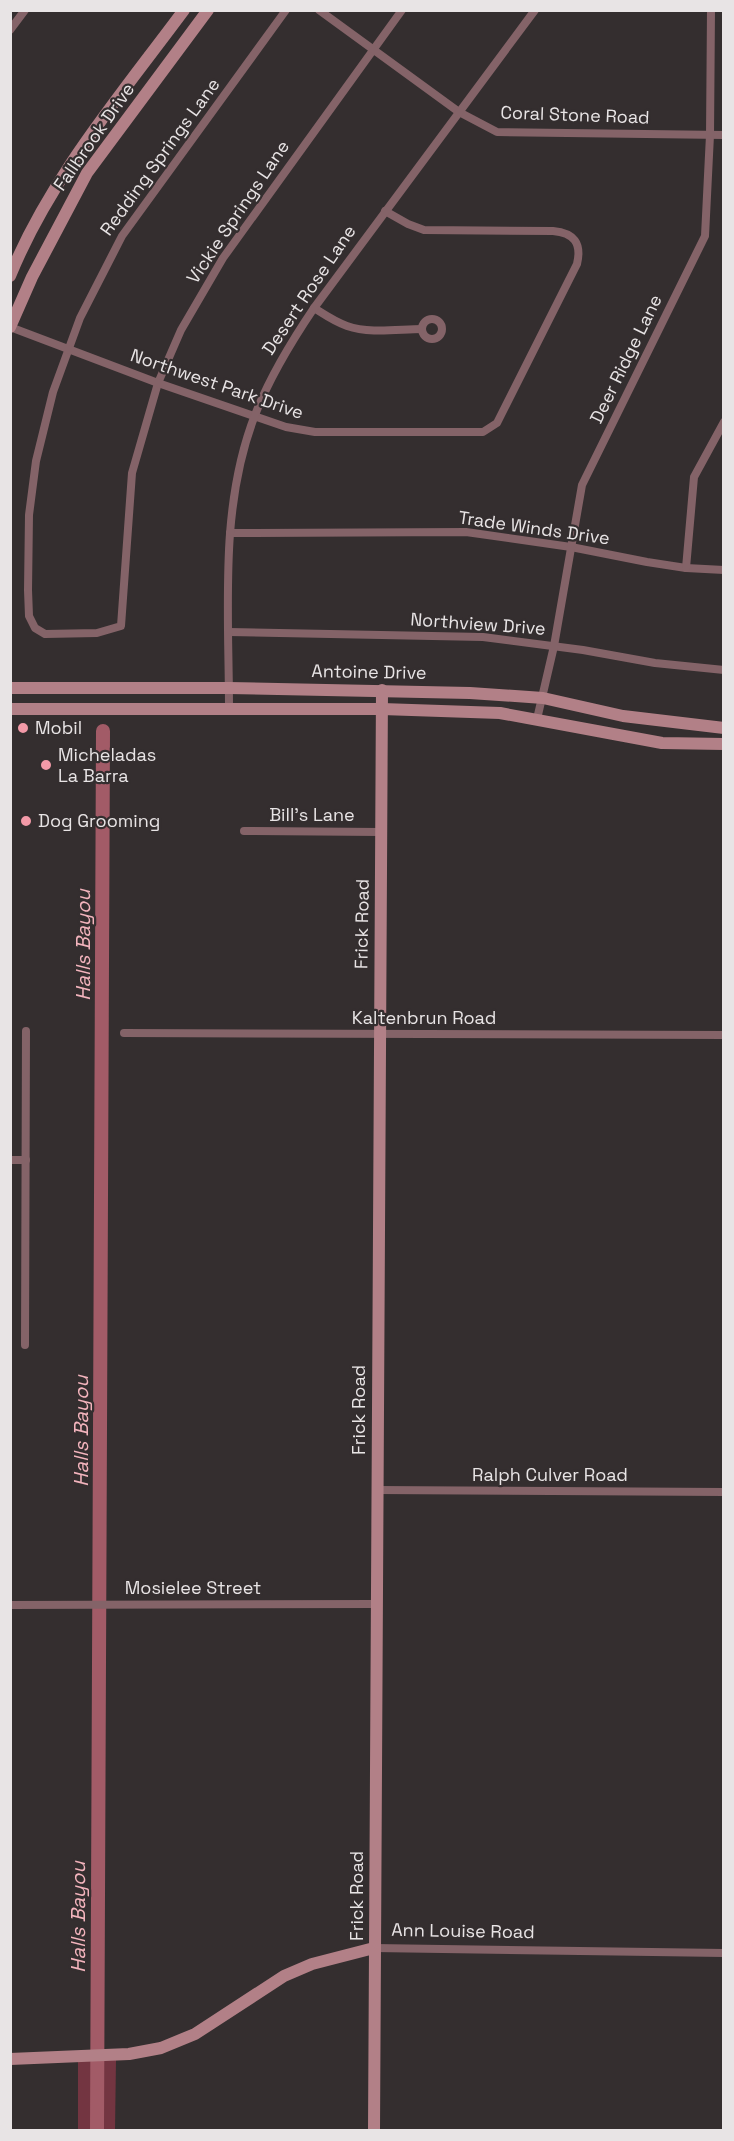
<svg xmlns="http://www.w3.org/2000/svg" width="734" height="2141" viewBox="0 0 734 2141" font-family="'Space Grotesk',sans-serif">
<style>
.green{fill:#733541}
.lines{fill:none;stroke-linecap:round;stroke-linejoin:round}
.river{stroke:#a25b67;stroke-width:14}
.street{stroke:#846368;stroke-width:8}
.secondary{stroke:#b28087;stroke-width:12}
.poi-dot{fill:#f39aa8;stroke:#342e2f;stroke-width:2}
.labels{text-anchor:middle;stroke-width:4.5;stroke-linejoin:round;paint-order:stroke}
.street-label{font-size:18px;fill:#e8e4e5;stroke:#342e2f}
.poi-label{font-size:18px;fill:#e8e4e5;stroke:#342e2f;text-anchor:start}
.water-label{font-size:20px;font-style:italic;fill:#f3b4bd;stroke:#342e2f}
</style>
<rect width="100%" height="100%" fill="#342e2f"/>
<path class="green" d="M116,2060L115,2130H78V2061Z"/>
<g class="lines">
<path class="river" d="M97,2130L103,731"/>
<g class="street">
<path d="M286,10L122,236L80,318L53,392L36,461L29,515L28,590L29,616L35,628L45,634L97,633L121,626L132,473L158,383L181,330L223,258L402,10"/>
<path d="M319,10L459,112L497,132L724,135"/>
<path d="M10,30L25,10"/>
<path d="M314,308C325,315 335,322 347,326C370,334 399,329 422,329"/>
<circle cx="432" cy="329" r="10"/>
<path d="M10,327L158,383L286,427L315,432H483L497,423L501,415L577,264C582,243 574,233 553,231L424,230L408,224L385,211"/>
<path d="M230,533L466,532L571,547L647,562L686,568L724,570"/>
<path d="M686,568L694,477L724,422"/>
<path d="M229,632L483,637L583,650L655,663L724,670"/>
<path d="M229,708C229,611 219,507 255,415C270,376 291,342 314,308L535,10"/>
<path d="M537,719L554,646L582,485L705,236L710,135L711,10"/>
<path d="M244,831L380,832"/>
<path d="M124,1033L724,1035"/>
<path d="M10,1160H26"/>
<path d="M25,1345L26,1031"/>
<path d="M376,1490L724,1492"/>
<path d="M10,1605L376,1604"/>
<path d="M374,1948L724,1953"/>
</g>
<g class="secondary">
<path d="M10,276C50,178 121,95 184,10"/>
<path d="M10,327L32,277L87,173L208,10"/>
<path d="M10,688H229L470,693L543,698L623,716L724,728"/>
<path d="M10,709H382L500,713L662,743L724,744"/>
<path d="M10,2059L129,2054L161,2048L195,2034L284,1976L312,1964L374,1948"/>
<path d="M374,2130L382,690"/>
</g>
</g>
<g class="poi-dot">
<circle cx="23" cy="728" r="6"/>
<circle cx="46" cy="765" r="6"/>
<circle cx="26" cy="821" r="6"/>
</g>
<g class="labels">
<g class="street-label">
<text transform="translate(575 115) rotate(2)" y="6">Coral Stone Road</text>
<text transform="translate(94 137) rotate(-55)" y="6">Fallbrook Drive</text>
<text transform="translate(160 157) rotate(-54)" y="6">Redding Springs Lane</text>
<text transform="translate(238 212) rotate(-56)" y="6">Vickie Springs Lane</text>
<text transform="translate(309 290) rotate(-56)" y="6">Desert Rose Lane</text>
<text transform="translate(626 359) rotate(-64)" y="6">Deer Ridge Lane</text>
<text transform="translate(217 384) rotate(19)" y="6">Northwest Park Drive</text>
<text transform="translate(534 528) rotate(8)" y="6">Trade Winds Drive</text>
<text transform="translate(478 624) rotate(4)" y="6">Northview Drive</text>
<text transform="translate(369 672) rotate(1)" y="6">Antoine Drive</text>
<text x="312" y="821">Bill's Lane</text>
<text transform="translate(362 924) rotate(-89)" y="6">Frick Road</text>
<text x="424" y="1024">Kaltenbrun Road</text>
<text transform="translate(359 1410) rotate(-90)" y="6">Frick Road</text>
<text x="550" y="1481">Ralph Culver Road</text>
<text x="193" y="1594">Mosielee Street</text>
<text transform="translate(357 1896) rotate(-90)" y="6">Frick Road</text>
<text transform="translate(463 1931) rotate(1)" y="6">Ann Louise Road</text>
</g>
<g class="poi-label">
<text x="35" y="734">Mobil</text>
<text x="58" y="761">Micheladas<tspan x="58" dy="21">La Barra</tspan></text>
<text x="38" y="827">Dog Grooming</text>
</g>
<g class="water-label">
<text transform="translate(83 945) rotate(-90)" y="7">Halls Bayou</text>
<text transform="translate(81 1431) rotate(-90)" y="7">Halls Bayou</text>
<text transform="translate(78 1917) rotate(-90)" y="7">Halls Bayou</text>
</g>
</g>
<rect width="734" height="2141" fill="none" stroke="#e8e4e5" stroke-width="24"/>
</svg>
